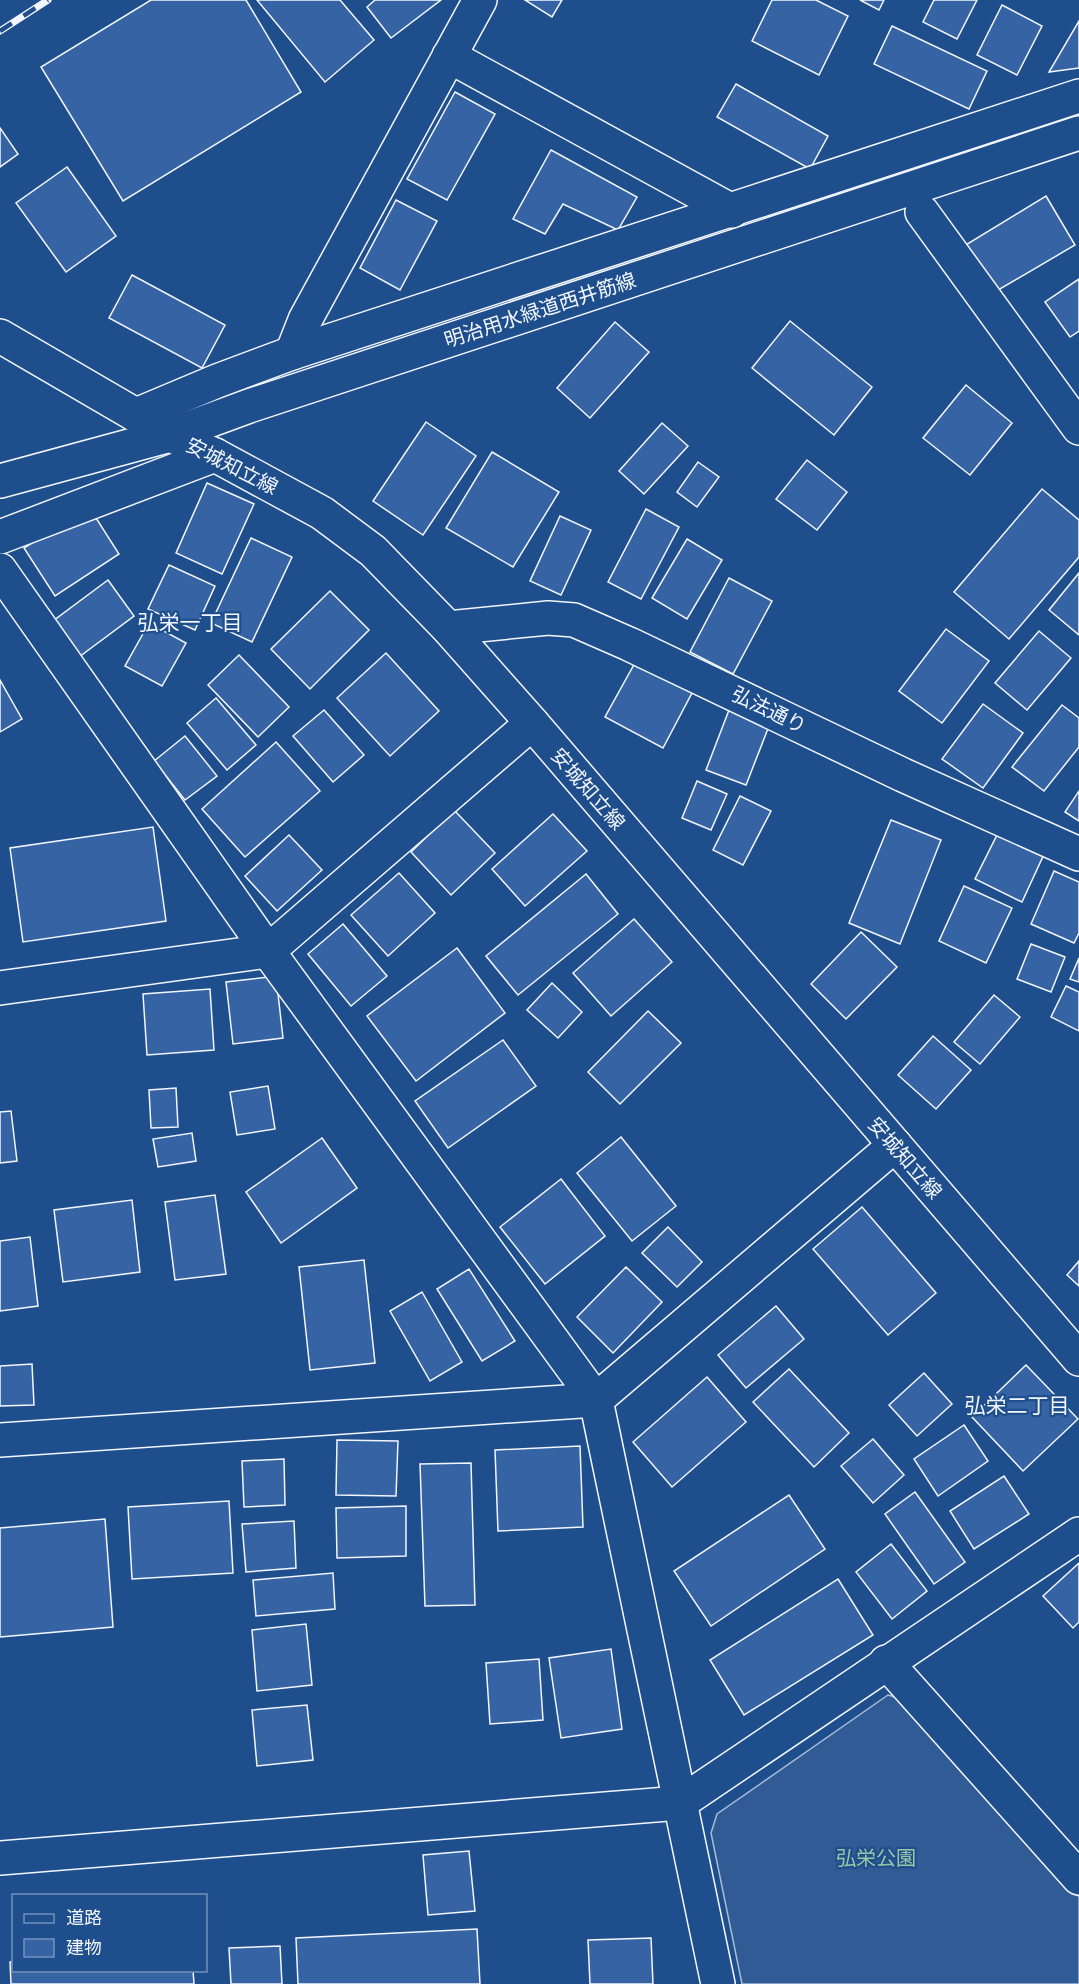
<svg xmlns="http://www.w3.org/2000/svg" width="1079" height="1984" viewBox="0 0 1079 1984" font-family="'Open Sans','Noto Sans JP',sans-serif">
<style>
.built{fill:#305b95;stroke:#a8bbd7;stroke-width:1.5}
.building{fill:#3563a3;stroke:#f2f6ff;stroke-width:1.5}
.lines{fill:none;stroke-linecap:round;stroke-linejoin:round}
.street-casing{stroke:#f2f6ff;stroke-width:36}
.secondary-casing{stroke:#f2f6ff;stroke-width:36}
.street{stroke:#1f4e8c;stroke-width:33}
.secondary{stroke:#1f4e8c;stroke-width:33}
.rail-casing{stroke:#f2f6ff;stroke-width:7}
.rail{stroke:#1f4e8c;stroke-width:4.5;stroke-dasharray:14;stroke-linecap:butt}
.labels{text-anchor:middle;stroke-width:4.5;stroke-linejoin:round;paint-order:stroke}
.street-label{font-size:20px;fill:#f2f6ff;stroke:#1f4e8c}
.park-label{font-size:20px;fill:#97c8a6;stroke:#1f4e8c}
.neighbourhood-label{font-size:21px;fill:#f2f6ff;stroke:#1f4e8c}
</style>
<rect width="100%" height="100%" fill="#1f4e8c"/>
<path class="built" d="M888,1695L905,1700L1079,1897V1984H742L711,1833L717,1814Z"/>
<g class="building">
<path d="M151,0H246L301,92L123,201L41,67Z"/>
<path d="M257,0H340L374,40L325,82Z"/>
<path d="M375,0H441L391,38L367,7Z"/>
<path d="M525,0H562L552,17Z"/>
<path d="M772,0H816L848,16L819,75L752,41Z"/>
<path d="M860,0H884L879,10Z"/>
<path d="M934,0H977L957,39L923,22Z"/>
<path d="M1002,5L1042,26L1017,75L977,55Z"/>
<path d="M1079,21V68L1049,72Z"/>
<path d="M892,26L987,71L969,109L874,64Z"/>
<path d="M736,84L828,136L810,169L717,117Z"/>
<path d="M455,92L495,114L447,200L407,179Z"/>
<path d="M0,128L18,154L0,167Z"/>
<path d="M551,150L637,197L618,230L563,204L545,234L513,219Z"/>
<path d="M67,167L116,236L66,272L16,203Z"/>
<path d="M1046,196L1075,245L993,293L964,246Z"/>
<path d="M396,200L437,221L400,290L360,268Z"/>
<path d="M132,275L225,325L202,368L109,318Z"/>
<path d="M1079,279V331L1070,337L1045,302Z"/>
<path d="M790,321L872,387L834,435L752,368Z"/>
<path d="M615,322L649,352L590,418L557,388Z"/>
<path d="M966,385L1012,423L970,475L923,438Z"/>
<path d="M426,422L476,456L423,535L373,501Z"/>
<path d="M662,423L688,446L644,494L619,471Z"/>
<path d="M492,452L559,492L513,567L446,528Z"/>
<path d="M807,460L847,492L817,530L776,499Z"/>
<path d="M698,462L719,477L697,507L677,492Z"/>
<path d="M207,483L254,504L222,574L176,553Z"/>
<path d="M1042,489L1079,520V557L1009,639L954,592Z"/>
<path d="M89,507L119,554L55,596L24,548Z"/>
<path d="M646,509L679,527L641,599L608,582Z"/>
<path d="M560,516L591,530L561,595L530,581Z"/>
<path d="M251,538L292,557L252,642L211,623Z"/>
<path d="M687,539L722,560L687,619L652,598Z"/>
<path d="M169,565L215,586L195,630L148,609Z"/>
<path d="M1079,573V635L1049,610Z"/>
<path d="M729,578L772,601L733,674L690,652Z"/>
<path d="M108,580L134,616L79,657L53,621Z"/>
<path d="M330,591L369,630L310,689L271,649Z"/>
<path d="M149,623L186,643L162,686L125,666Z"/>
<path d="M946,629L989,661L942,723L899,691Z"/>
<path d="M1039,631L1071,658L1027,710L995,683Z"/>
<path d="M386,653L439,711L390,756L337,698Z"/>
<path d="M239,655L289,707L258,737L208,685Z"/>
<path d="M636,661L693,691L663,748L605,717Z"/>
<path d="M0,680L22,719L0,732Z"/>
<path d="M216,698L256,745L227,770L187,723Z"/>
<path d="M983,704L1023,733L983,788L942,759Z"/>
<path d="M1062,705L1079,718V747L1044,791L1012,767Z"/>
<path d="M324,710L364,755L333,782L293,736Z"/>
<path d="M729,710L769,726L746,785L706,770Z"/>
<path d="M185,736L217,776L185,800L154,761Z"/>
<path d="M276,742L320,791L245,857L202,809Z"/>
<path d="M697,781L727,794L711,830L682,818Z"/>
<path d="M1079,791V821L1065,812Z"/>
<path d="M740,796L771,811L743,865L713,850Z"/>
<path d="M454,810L495,853L451,895L411,852Z"/>
<path d="M553,814L587,851L525,906L492,869Z"/>
<path d="M891,820L941,840L900,944L849,923Z"/>
<path d="M153,827L166,921L23,942L10,848Z"/>
<path d="M999,831L1045,852L1022,902L975,879Z"/>
<path d="M289,835L322,870L277,911L245,876Z"/>
<path d="M1054,871L1079,882V933L1074,943L1031,924Z"/>
<path d="M399,873L435,913L388,956L351,915Z"/>
<path d="M586,874L618,914L518,995L486,956Z"/>
<path d="M964,886L1012,908L986,963L939,941Z"/>
<path d="M634,919L672,962L611,1016L573,973Z"/>
<path d="M343,924L387,976L351,1006L308,954Z"/>
<path d="M861,932L897,967L846,1019L811,984Z"/>
<path d="M1031,944L1065,957L1051,992L1017,979Z"/>
<path d="M457,948L505,1013L416,1081L367,1016Z"/>
<path d="M1079,958V982L1070,979Z"/>
<path d="M276,976L283,1038L233,1044L226,982Z"/>
<path d="M552,983L582,1012L558,1038L527,1010Z"/>
<path d="M1066,986L1079,992V1031L1051,1017Z"/>
<path d="M210,989L214,1050L147,1055L143,994Z"/>
<path d="M994,995L1020,1017L980,1064L954,1042Z"/>
<path d="M648,1011L681,1043L620,1104L588,1072Z"/>
<path d="M933,1036L971,1070L936,1109L898,1075Z"/>
<path d="M503,1040L536,1086L448,1148L415,1101Z"/>
<path d="M268,1086L275,1129L237,1135L230,1092Z"/>
<path d="M176,1088L178,1127L151,1128L149,1090Z"/>
<path d="M11,1111L17,1161L0,1163V1112Z"/>
<path d="M192,1133L196,1161L158,1167L153,1139Z"/>
<path d="M621,1137L676,1206L632,1241L577,1173Z"/>
<path d="M322,1138L357,1188L281,1243L246,1192Z"/>
<path d="M561,1179L605,1236L545,1284L500,1227Z"/>
<path d="M215,1195L226,1274L175,1280L165,1202Z"/>
<path d="M132,1200L140,1272L63,1282L54,1210Z"/>
<path d="M862,1207L936,1293L888,1335L813,1249Z"/>
<path d="M668,1227L702,1262L677,1287L642,1253Z"/>
<path d="M30,1237L38,1306L0,1311V1241Z"/>
<path d="M364,1260L375,1363L310,1370L299,1267Z"/>
<path d="M1079,1261V1286L1067,1275Z"/>
<path d="M626,1267L662,1302L613,1353L577,1317Z"/>
<path d="M469,1269L515,1341L482,1361L437,1289Z"/>
<path d="M422,1292L462,1362L430,1381L390,1311Z"/>
<path d="M776,1306L804,1339L746,1388L718,1355Z"/>
<path d="M32,1364L34,1405L0,1406V1366Z"/>
<path d="M1026,1365L1078,1419L1023,1471L972,1417Z"/>
<path d="M789,1369L849,1433L814,1467L753,1402Z"/>
<path d="M924,1373L952,1404L917,1436L889,1405Z"/>
<path d="M707,1377L746,1422L672,1487L633,1442Z"/>
<path d="M964,1425L988,1461L938,1496L914,1459Z"/>
<path d="M873,1439L904,1475L873,1503L841,1466Z"/>
<path d="M337,1440L398,1441L396,1496L336,1495Z"/>
<path d="M580,1446L583,1527L498,1531L495,1450Z"/>
<path d="M284,1459L285,1505L244,1507L242,1461Z"/>
<path d="M471,1463L475,1605L425,1606L420,1464Z"/>
<path d="M1004,1476L1029,1514L974,1549L950,1511Z"/>
<path d="M915,1492L965,1562L934,1584L885,1514Z"/>
<path d="M789,1495L825,1549L711,1626L674,1571Z"/>
<path d="M229,1501L233,1573L132,1579L128,1507Z"/>
<path d="M406,1506V1556L337,1558L336,1508Z"/>
<path d="M105,1519L113,1627L0,1637V1528Z"/>
<path d="M294,1521L296,1568L246,1572L242,1524Z"/>
<path d="M891,1544L927,1591L892,1619L856,1572Z"/>
<path d="M1079,1563V1622L1073,1628L1043,1596Z"/>
<path d="M333,1573L335,1609L256,1616L253,1580Z"/>
<path d="M838,1579L873,1635L744,1715L710,1660Z"/>
<path d="M306,1624L312,1685L257,1691L252,1630Z"/>
<path d="M611,1649L622,1729L561,1738L549,1658Z"/>
<path d="M539,1659L543,1720L490,1724L486,1663Z"/>
<path d="M307,1705L313,1760L257,1766L252,1710Z"/>
<path d="M469,1851L475,1911L428,1915L423,1855Z"/>
<path d="M477,1929L480,1984H298L296,1938Z"/>
<path d="M651,1938L653,1984H590L588,1940Z"/>
<path d="M280,1946L282,1984H231L229,1948Z"/>
<path d="M14,1961V1970H193L194,1984H11L10,1962Z"/>
</g>
<g class="lines">
<g class="street-casing">
<g id="street">
<path d="M449,56L732,211"/>
<path d="M922,212L1079,428"/>
<path d="M292,353L305,320L480,0"/>
<path d="M136,415L217,381L292,353L1079,96"/>
<path d="M0,481L170,435L249,406L1079,133"/>
<path d="M0,537L215,455"/>
<path d="M0,570L268,951L596,1400L718,1984"/>
<path d="M0,988L268,951L532,723"/>
<path d="M0,1440L596,1400L895,1145"/>
<path d="M886,1662L1079,1878"/>
<path d="M0,1858L680,1803L1079,1534"/>
</g>
</g>
<g class="secondary-casing">
<g id="secondary">
<path d="M0,336L170,435L215,455L322,513L373,551L448,628L532,723L1079,1359"/>
<path d="M448,628L548,618L574,620L629,644L903,775L1079,854"/>
</g>
</g>
<use href="#street" class="street"/>
<use href="#secondary" class="secondary"/>
<g class="rail-casing">
<path id="rail" d="M0,31L48,0"/>
</g>
<use href="#rail" class="rail"/>
</g>
<g class="labels">
<g class="street-label">
<text transform="translate(540 310) rotate(-18)" y="7">明治用水緑道西井筋線</text>
<text transform="translate(232 466) rotate(27)" y="7">安城知立線</text>
<text transform="translate(769 710) rotate(26)" y="7">弘法通り</text>
<text transform="translate(588 789) rotate(49)" y="7">安城知立線</text>
<text transform="translate(905 1158) rotate(49)" y="7">安城知立線</text>
</g>
<g class="park-label">
<text x="876" y="1865">弘栄公園</text>
</g>
<g class="neighbourhood-label">
<text x="190" y="630">弘栄一丁目</text>
<text x="1017" y="1413">弘栄二丁目</text>
</g>
</g>
<rect x="12" y="1894" width="195" height="78" fill="#1f4e8c" stroke="#7391ba" stroke-width="1.5"/>
<rect x="24" y="1914" width="30" height="9" fill="#1f4e8c" stroke="#7391ba" stroke-width="1.5"/>
<text x="66" y="1924" font-size="18" fill="#f2f6ff">道路</text>
<rect x="24" y="1939" width="30" height="18" fill="#3563a3" stroke="#7391ba" stroke-width="1.5"/>
<text x="66" y="1954" font-size="18" fill="#f2f6ff">建物</text>
</svg>
